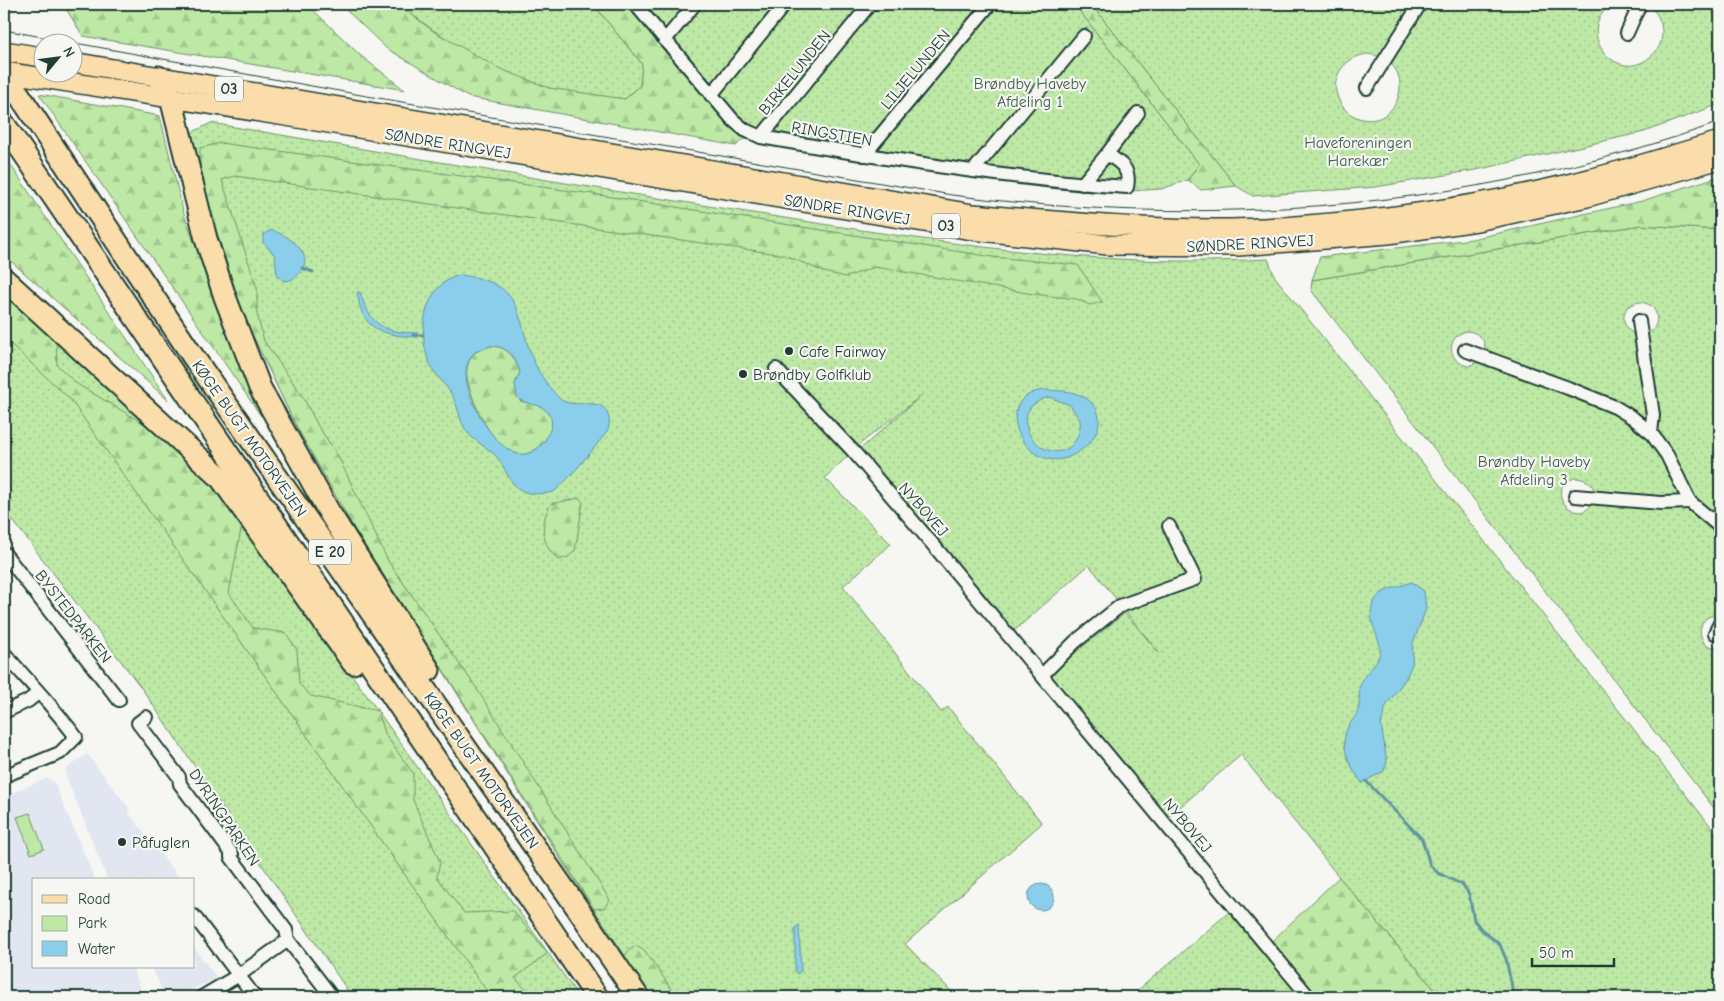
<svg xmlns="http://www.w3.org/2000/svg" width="1724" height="1001" viewBox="0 0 1724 1001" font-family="'Comic Neue',sans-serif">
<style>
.built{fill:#e1e6f1}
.green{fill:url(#green-dots);stroke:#6e926c;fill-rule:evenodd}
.forest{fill:url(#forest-firs);stroke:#6e926c}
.pitch{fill:#bde8a5;stroke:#6e926c}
.water{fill:#8bceec;stroke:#6094a2;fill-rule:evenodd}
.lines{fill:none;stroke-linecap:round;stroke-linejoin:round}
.stream{stroke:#6094a2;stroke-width:3}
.street-casing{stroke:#1f3d34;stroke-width:16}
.primary-casing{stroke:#1f3d34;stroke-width:22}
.highway-casing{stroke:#1f3d34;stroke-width:25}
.street{stroke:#f6f6f2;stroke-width:12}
.primary{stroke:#fbddab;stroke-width:19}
.highway{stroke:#fbddab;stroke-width:21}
.tram{stroke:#1f3d34;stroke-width:1}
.poi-dot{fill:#1f3d34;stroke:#f6f6f2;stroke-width:2}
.labels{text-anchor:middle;stroke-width:4.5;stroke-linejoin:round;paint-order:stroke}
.shield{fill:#f6f6f2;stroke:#60746d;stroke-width:1}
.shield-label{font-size:15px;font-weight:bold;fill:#1f3d34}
.street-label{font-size:16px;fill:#1f3d34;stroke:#f6f6f2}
.park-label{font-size:16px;fill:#3f5f4b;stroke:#f6f6f2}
.poi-label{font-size:16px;fill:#1f3d34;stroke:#f6f6f2;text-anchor:start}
</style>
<defs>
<pattern id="green-dots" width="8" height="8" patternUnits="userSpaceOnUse" patternTransform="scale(1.25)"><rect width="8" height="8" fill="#bde8a5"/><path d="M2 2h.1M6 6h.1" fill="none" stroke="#a2c88f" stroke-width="1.8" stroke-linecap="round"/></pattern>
<pattern id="forest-firs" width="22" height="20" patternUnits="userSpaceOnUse" patternTransform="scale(1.25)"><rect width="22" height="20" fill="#bde8a5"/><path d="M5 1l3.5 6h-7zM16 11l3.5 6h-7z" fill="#a2c88f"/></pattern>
</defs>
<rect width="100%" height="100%" fill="#f6f6f2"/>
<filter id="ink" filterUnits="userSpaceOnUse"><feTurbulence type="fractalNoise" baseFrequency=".02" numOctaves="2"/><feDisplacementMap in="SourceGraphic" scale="10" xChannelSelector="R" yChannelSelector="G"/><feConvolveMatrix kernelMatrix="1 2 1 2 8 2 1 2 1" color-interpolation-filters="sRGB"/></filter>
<g filter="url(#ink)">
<g class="built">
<path d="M87,754L129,808L128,812L181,880H108L65,774L66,769Z"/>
<path d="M48,778L55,784L95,880H34V967H132L144,997H4V796Z"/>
<path d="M194,948L217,978L176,997H166L151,967H194Z"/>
</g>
<g class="green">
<path d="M398,4H593L642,64L640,86L625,99C600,96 573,94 549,88C494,72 443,39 398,4Z"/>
<path d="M628,4H1074L1199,164L1188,180L1161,189L1130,191L979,176L743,139Z"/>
<path d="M1091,4H1612C1572,32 1617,86 1650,57C1658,51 1662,43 1662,33C1662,21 1657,11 1646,4H1720V104L1644,132L1481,169L1376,187L1253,196L1236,186ZM1367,54C1423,60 1400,135 1356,117C1347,113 1341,106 1338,98C1329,76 1346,57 1367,54Z"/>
<path d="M211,123C397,155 584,187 772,216C936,242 1101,269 1268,259L1275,277L1720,838V997H1441L1339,877L1241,755L1167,818L1046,676L1125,613L1159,653L1089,565L1013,632L858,451L922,395L860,444L825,478L891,544L843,586L941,712L948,707L1042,823L905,944L957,997H653L565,866L355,530L294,422L244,317L187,135Z"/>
<path d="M1641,225L1720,230V616C1701,612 1694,633 1707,646L1720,648V816L1311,290L1312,280ZM1638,302C1654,302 1662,316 1653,330C1636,344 1616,326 1627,307ZM1467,331C1484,333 1490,347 1480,361L1469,366C1447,363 1445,336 1467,331ZM1574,478C1585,478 1596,484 1594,496C1587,534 1537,493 1574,478Z"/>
<path d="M4,287L158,432L242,524L378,711L579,997H352L140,686L4,509Z"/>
<path d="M1229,912L1302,997H1130Z"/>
</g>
<g class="forest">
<path d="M63,4H307L361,56L405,90L83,36Z"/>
<path d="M340,4H398L433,31L498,68L549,88L625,99L640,86L642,64L593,4H628L743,139L736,146L468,97L386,48Z"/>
<path d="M1074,4H1091L1236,186L1201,190L1188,180L1199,164Z"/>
<path d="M39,94L160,116L183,211L217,306L261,416Z"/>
<path d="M220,143L593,194L993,257L1078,265L1102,302L1090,305L1077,299L1033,294L875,267L846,277L824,272L785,255L235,176L222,180L257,288V314L264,341L303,397L318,426L337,454L388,561L475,686L610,900L604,908L594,909L355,530L294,422L244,317L213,221L200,165V148Z"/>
<path d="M4,155L168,400L4,255Z"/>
<path d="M1720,176V230L1641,225L1312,280L1320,257L1472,239L1642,201Z"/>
<path d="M4,287L56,335L57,365L77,384L158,432L200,471L242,524L229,593L253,628L286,633L297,650L299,684L311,696L378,711L386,736L413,773V800L440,862L437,877L464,913L513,911L548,953L515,978L533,997H491L70,399L4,338Z"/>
<path d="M490,346C508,346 515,357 520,372L515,384L520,401C530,404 540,402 548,411C561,427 538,456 520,455C498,454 479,415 473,398C467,381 462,367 475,352Z"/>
<path d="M579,498L583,502L575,551L568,557L559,560C541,546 539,523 551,504Z"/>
<path d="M1339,877L1441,997H1317L1271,942Z"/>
<path d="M636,946L645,951L677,997H653L625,957L628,951Z"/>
</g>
<path class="pitch" d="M30,813L44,849L31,854L17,817Z"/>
<g class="water">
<path d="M271,230C294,237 322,261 291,280L284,281L277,275L275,255L263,242L264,234Z"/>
<path d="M460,275C527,283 514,316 535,364C540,375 550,389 559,398C573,412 605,392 609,419C610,423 609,426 608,430C602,439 561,489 553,492C545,494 530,495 523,491C508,484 506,467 496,456C487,447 475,442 467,432C459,421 459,408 453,397C448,387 439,379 433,370C415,339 422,284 460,275ZM490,346C508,346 515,357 520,372L515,384L517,397C526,407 541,401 549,414C554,421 551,429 547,436C545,442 540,446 535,450C504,472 467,401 466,376C465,368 469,358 475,352Z"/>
<path d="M360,292C370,325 383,333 418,333L417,337C397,336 370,334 362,312C359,306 359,299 357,293Z"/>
<path d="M1043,390C1054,391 1067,390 1077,394C1112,407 1101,440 1075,454C1029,482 985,399 1043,390ZM1049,397L1070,405L1080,420C1081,430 1078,438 1072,445C1046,471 996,412 1049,397Z"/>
<path d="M1411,582L1424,591L1426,609L1413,643L1412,664L1406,678L1386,706L1381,724L1387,762L1384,771L1362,783C1351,768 1338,745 1348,727C1351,721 1356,717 1358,711C1361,701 1357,690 1362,681C1366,670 1379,664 1380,652C1381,636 1366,621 1373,604C1381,587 1396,589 1411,582Z"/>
<circle cx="1041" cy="897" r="13"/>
<path d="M799,925L801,971L797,974L795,971V928Z"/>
</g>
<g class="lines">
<g class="stream">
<path d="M302,268L313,272"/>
<path d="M413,335H423"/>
<path d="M1366,781L1422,839L1430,865L1438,873L1463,885L1469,894L1474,920L1481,929L1500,945L1506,959L1514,997"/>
</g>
<g class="street-casing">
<g id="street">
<path d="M635,4L733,120L745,130L761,137C882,158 1004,179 1127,187C1131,169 1121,163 1107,154L1082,184"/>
<path d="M1627,33L1640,4"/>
<path d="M665,40L695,4"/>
<path d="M1367,88L1420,4"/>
<path d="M711,95L785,4"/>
<path d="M761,137L870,4"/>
<path d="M1107,154L1138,113"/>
<path d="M864,155L990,4"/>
<path d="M973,171L1084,36"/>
<path d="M1639,321L1653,415L1651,433"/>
<path d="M1465,350L1568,388L1615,407L1633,418L1651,433L1667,455L1690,502L1720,527"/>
<path d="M776,369L853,451L935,547L1309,997"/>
<path d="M1575,496L1661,503L1690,502"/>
<path d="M4,553L119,700"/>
<path d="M1715,633L1720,623"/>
<path d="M4,653C28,681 54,707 76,737L60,753L4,776"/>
<path d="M1043,674L1075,642L1120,606L1195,579L1169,526"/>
<path d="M4,712L28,701L38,693"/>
<path d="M146,717L138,723L179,777L180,784L232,854L231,857L286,930L288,940L332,997"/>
<path d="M194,916L255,997"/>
<path d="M202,997L239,975L288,940"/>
</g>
</g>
<g class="primary-casing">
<g id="primary">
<path d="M4,51L42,57"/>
<path d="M72,62L973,214C1084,224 1196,235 1308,225C1400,218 1495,203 1585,180C1631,169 1675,154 1720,141"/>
<path d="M4,72L286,116L972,230L1108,245L1239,246L1388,234L1477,221L1587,197L1720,159"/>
</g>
</g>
<g class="highway-casing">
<g id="highway">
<path d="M4,72L192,355L576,906L638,997"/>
<path d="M158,77L171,98L206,239L225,297L260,388L329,512L429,670"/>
<path d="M4,124L597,997"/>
<path d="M4,279L220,477L353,663"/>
</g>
</g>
<use href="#street" class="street"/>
<use href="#primary" class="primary"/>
<use href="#highway" class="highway"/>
<path class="tram" d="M4,30L361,95L952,195C1210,229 1475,209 1720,122"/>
</g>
</g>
<g class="poi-dot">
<circle cx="789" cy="351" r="5"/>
<circle cx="743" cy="374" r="5"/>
<circle cx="122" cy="842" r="5"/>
</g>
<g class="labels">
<g class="shield">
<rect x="215" y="76.5" width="28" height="25" rx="4"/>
<rect x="932" y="213.5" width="28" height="25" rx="4"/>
<rect x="309" y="539.5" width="42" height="25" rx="4"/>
</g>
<g class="shield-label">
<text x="229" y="94">O3</text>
<text x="946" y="231">O3</text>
<text x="330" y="557">E 20</text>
</g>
<g class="street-label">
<text transform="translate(915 69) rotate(-50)" y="6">LILJELUNDEN</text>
<text transform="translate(794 72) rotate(-51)" y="6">BIRKELUNDEN</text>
<text transform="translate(832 133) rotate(10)" y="6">RINGSTIEN</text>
<text transform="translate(448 143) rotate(9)" y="6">SØNDRE RINGVEJ</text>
<text transform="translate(847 209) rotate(9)" y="6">SØNDRE RINGVEJ</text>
<text transform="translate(1250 243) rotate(-3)" y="6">SØNDRE RINGVEJ</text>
<text transform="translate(250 438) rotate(55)" y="6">KØGE BUGT MOTORVEJEN</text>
<text transform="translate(924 509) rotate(49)" y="6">NYBOVEJ</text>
<text transform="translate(74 616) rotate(52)" y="6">BYSTEDPARKEN</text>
<text transform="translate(482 770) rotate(55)" y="6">KØGE BUGT MOTORVEJEN</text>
<text transform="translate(225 817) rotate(56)" y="6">DYRINGPARKEN</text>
<text transform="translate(1188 825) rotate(50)" y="6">NYBOVEJ</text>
</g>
<g class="park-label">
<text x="1030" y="89">Brøndby Haveby<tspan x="1030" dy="18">Afdeling 1</tspan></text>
<text x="1358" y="148">Haveforeningen<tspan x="1358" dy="18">Harekær</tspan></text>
<text x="1534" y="467">Brøndby Haveby<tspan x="1534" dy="18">Afdeling 3</tspan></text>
</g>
<g class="poi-label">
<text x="799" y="357">Cafe Fairway</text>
<text x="753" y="380">Brøndby Golfklub</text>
<text x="132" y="848">Påfuglen</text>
</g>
</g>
<rect width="1724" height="1001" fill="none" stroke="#f6f6f2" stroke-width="20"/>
<rect x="10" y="10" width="1704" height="981" fill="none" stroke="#1f3d34" stroke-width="2" filter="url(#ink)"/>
<rect x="32" y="878" width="162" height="90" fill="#f6f6f2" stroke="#a0aca6"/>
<rect x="42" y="895" width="25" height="8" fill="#fbddab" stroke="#a0aca6"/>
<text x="78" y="904" font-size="15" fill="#1f3d34">Road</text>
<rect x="42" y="916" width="25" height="15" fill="#bde8a5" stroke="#a0aca6"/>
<text x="78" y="928" font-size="15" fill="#1f3d34">Park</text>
<rect x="42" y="941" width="25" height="15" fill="#8bceec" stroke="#a0aca6"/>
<text x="78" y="954" font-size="15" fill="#1f3d34">Water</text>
<g transform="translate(58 58) rotate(61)"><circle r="24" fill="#f6f6f2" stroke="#a0aca6"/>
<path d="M0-4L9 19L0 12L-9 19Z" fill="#1f3d34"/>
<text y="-8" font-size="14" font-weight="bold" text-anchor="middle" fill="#1f3d34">N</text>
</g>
<path d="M1532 958v8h82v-8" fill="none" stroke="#1f3d34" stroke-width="2.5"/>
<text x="1539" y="958" font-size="15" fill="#1f3d34" stroke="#f6f6f2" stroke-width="4" paint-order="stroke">50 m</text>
</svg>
